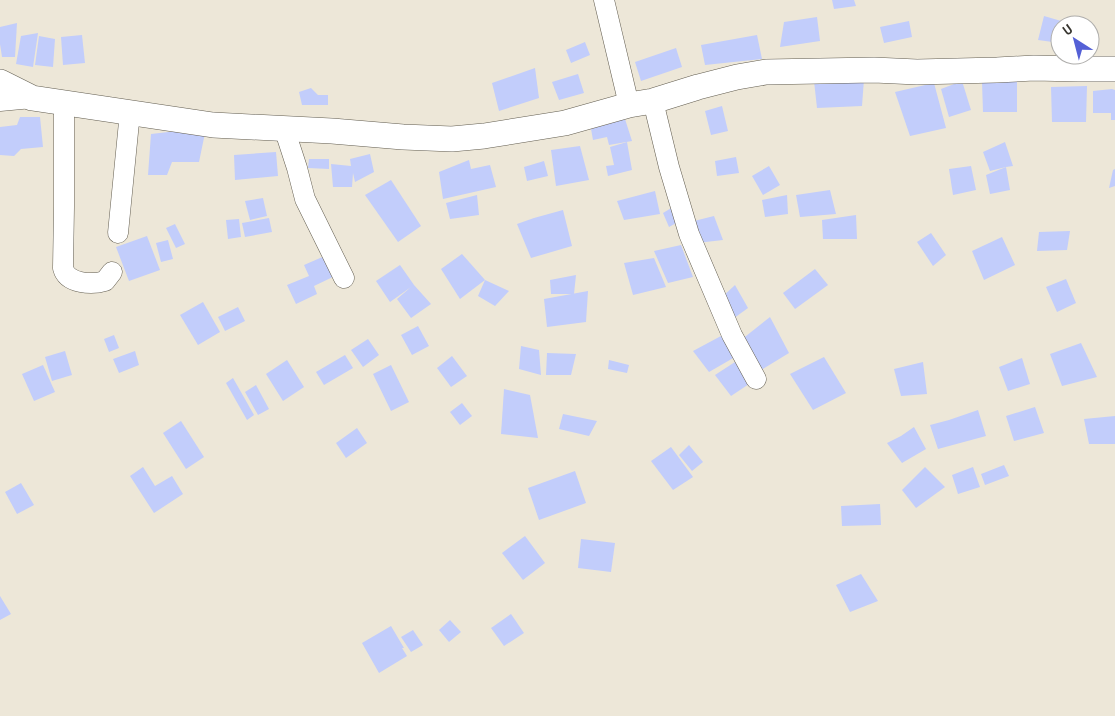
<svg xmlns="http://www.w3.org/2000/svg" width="1115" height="716" viewBox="0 0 1115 716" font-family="'Archivo Narrow',sans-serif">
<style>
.building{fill:#c2cdfb}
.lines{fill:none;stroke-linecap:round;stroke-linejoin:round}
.minor-casing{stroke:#625d50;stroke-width:21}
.tertiary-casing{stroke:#625d50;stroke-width:26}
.minor{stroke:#fff;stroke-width:20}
.tertiary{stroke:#fff;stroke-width:25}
</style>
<rect width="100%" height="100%" fill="#ede7d8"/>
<g class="building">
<path d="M832,0H854L856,6L834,9Z"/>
<path d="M1044,16L1068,23V25H1060V43L1038,40Z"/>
<path d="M817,17L820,41L780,47L784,22Z"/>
<path d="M909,21L912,37L884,43L880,27Z"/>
<path d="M17,23L15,57H2L0,44V27Z"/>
<path d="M38,33L33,67L16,64L21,36Z"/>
<path d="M82,35L85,63L63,65L61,37Z"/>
<path d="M757,35L762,59L705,65L701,45Z"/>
<path d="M39,36L55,39L53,67L35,65Z"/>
<path d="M585,42L590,55L571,63L566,50Z"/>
<path d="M676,48L682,67L641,81L635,62Z"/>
<path d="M535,68L539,98L499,111L492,83Z"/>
<path d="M578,74L584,93L559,100L552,82Z"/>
<path d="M864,79L862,106L817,108L814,81Z"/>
<path d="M962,81L971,110L949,117L941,89Z"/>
<path d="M982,82H1017V112H983Z"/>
<path d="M934,83L946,128L910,136L895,92Z"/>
<path d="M1087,86L1086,122H1052L1051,87Z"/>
<path d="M311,88L318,95H328V105H302L299,92Z"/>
<path d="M1112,89L1115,90V120H1111V113H1093V91Z"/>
<path d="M722,106L728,131L711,135L705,111Z"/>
<path d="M20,117H40L43,147L21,149L14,156L0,155V127L17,125Z"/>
<path d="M625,119L632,141L609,145L607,137L593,140L591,129Z"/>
<path d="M177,131L205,133L199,162H172L167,175H148L151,134Z"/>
<path d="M627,142L632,170L608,176L606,166L614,165L610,147Z"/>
<path d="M1005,142L1013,166L1006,167L1010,190L990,194L986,175L1006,167L990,171L983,152Z"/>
<path d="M580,146L589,180L556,186L551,150Z"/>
<path d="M276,152L278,176L235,180L234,155Z"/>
<path d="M370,154L374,172L355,182L353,173L352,187H333L331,164L351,166L350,159Z"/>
<path d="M736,157L739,173L717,176L715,161Z"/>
<path d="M309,159H329V169L308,168Z"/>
<path d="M469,160L471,169L490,165L496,187L443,199L439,172Z"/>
<path d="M544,161L548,176L527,181L524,167Z"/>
<path d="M769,166L780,185L763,195L752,176Z"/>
<path d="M971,166L976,190L953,195L949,169Z"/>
<path d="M1115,169V186L1109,188L1113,170Z"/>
<path d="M391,180L421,226L398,242L365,195Z"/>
<path d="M830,190L836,214L800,217L796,195Z"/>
<path d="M655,191L660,214L624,220L617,201Z"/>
<path d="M477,195L479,215L450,219L446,203Z"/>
<path d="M787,195L788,214L765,217L762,200Z"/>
<path d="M263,198L267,216L250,220L245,201Z"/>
<path d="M673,207L680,221L669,227L663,213Z"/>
<path d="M563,210L572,246L531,258L517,224L534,218Z"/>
<path d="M856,215L857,239H823L822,220Z"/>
<path d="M714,216L723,240L697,243L690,222Z"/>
<path d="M269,218L272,232L245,237L242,223Z"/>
<path d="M239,219L241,237L228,239L226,220Z"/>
<path d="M175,224L185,244L176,248L166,228Z"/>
<path d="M1070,231L1067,250L1037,251L1039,232Z"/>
<path d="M931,233L946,255L933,266L917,242Z"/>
<path d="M147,236L160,270L129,281L116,247Z"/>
<path d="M1002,237L1015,265L984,280L972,251Z"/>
<path d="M168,240L173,259L161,262L156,243Z"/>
<path d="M681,245L693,277L668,283L654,251Z"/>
<path d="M462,254L485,280L460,299L441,269Z"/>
<path d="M327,255L337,275L314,286L317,294L296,304L287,285L309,276L304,265Z"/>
<path d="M654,258L666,287L633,295L624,263Z"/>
<path d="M400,265L414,285L431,304L411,318L397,299L411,287L390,302L376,281Z"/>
<path d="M815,269L828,285L795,309L783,293Z"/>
<path d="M576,275L574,294H551L550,280Z"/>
<path d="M1066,279L1076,303L1057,312L1046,287Z"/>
<path d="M485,280L509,291L495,306L478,296Z"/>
<path d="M735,285L748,308L730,321L721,298Z"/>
<path d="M588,291L586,322L547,327L544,299Z"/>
<path d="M203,302L220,332L198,345L180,315Z"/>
<path d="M238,307L245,321L225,331L218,317Z"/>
<path d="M770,317L789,353L758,372L741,340Z"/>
<path d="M418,326L429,346L412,355L401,335Z"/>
<path d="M114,335L119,348L109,352L104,339Z"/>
<path d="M721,336L735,357L709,372L693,351Z"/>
<path d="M368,339L379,355L363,367L351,350Z"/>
<path d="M1081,343L1097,377L1062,386L1050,354Z"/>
<path d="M521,346L539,350L541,375L519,369Z"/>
<path d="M65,351L72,375L52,381L45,357Z"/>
<path d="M135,351L139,365L119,373L113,359Z"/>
<path d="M547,353L576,354L571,375H546Z"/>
<path d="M345,355L353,368L324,385L316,372Z"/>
<path d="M452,356L467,376L451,387L437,368Z"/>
<path d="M824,357L846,393L813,410L790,374Z"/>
<path d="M1022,358L1030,384L1008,391L999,367Z"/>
<path d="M287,360L304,387L283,401L266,374Z"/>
<path d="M609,360L629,365L627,373L608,369Z"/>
<path d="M735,362L749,384L731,396L715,375Z"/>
<path d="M923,362L927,394L901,396L894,369Z"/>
<path d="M43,365L55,392L34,401L22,374Z"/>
<path d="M391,365L409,402L391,411L373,374Z"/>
<path d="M233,378L254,415L247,420L226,383Z"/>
<path d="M256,385L269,409L258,415L245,392Z"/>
<path d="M504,389L530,395L538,438L501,434Z"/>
<path d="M462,403L472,416L460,425L450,412Z"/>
<path d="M1035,407L1044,433L1014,441L1006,416Z"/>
<path d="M978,410L986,436L938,449L930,425L949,420Z"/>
<path d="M563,414L597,421L589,436L559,429Z"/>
<path d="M1115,416V444H1089L1084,419Z"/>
<path d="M181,421L204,457L186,469L163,433Z"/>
<path d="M914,427L926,449L902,463L887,443L901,436Z"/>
<path d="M357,428L367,443L346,458L336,443Z"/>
<path d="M689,445L703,462L692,471L679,455Z"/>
<path d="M671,447L693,477L673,490L651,461Z"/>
<path d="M1004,465L1009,476L985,485L981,474Z"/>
<path d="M143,467L155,486L172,476L183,494L154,513L130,476Z"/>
<path d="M925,467L945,487L916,508L902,490Z"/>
<path d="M973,467L980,487L958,494L952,475Z"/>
<path d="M575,471L586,503L539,520L528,488Z"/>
<path d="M21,483L34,505L17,514L5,492Z"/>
<path d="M880,504L881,525L842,526L841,506Z"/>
<path d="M525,536L545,563L523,580L502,553Z"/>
<path d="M581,539L615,543L611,572L578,568Z"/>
<path d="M861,574L878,601L850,612L836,585Z"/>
<path d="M0,596L11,614L0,620Z"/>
<path d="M511,614L524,633L504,646L491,628Z"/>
<path d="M450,620L461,632L449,642L439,630Z"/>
<path d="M391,626L404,648H402L407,656L379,673L362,643Z"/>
<path d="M413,630L423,645L411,652L401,637Z"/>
</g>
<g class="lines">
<g class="minor-casing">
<g id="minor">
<path d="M604,0L629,105"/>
<path d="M0,101L32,98"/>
<path d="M653,101L669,167L689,234L732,335L756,379"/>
<path d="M64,103V207L63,268C67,284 92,285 105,281L112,272"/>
<path d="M284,128L297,168L305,199L344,278"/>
<path d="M118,233L130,112"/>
</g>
</g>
<g class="tertiary-casing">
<path id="tertiary" d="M0,82L32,98L213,125L332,131L403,137L452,139L484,136L565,123L629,105L653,101L698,87L737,77L766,72L874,70L917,72L997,70L1034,68L1078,69H1115"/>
</g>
<use href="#minor" class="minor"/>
<use href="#tertiary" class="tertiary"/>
</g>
<g transform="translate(1075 40) rotate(324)"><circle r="24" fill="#ffffff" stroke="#afaeac"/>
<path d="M0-4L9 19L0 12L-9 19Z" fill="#5460d6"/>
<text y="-8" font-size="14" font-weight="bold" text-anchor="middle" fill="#37352f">U</text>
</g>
</svg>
